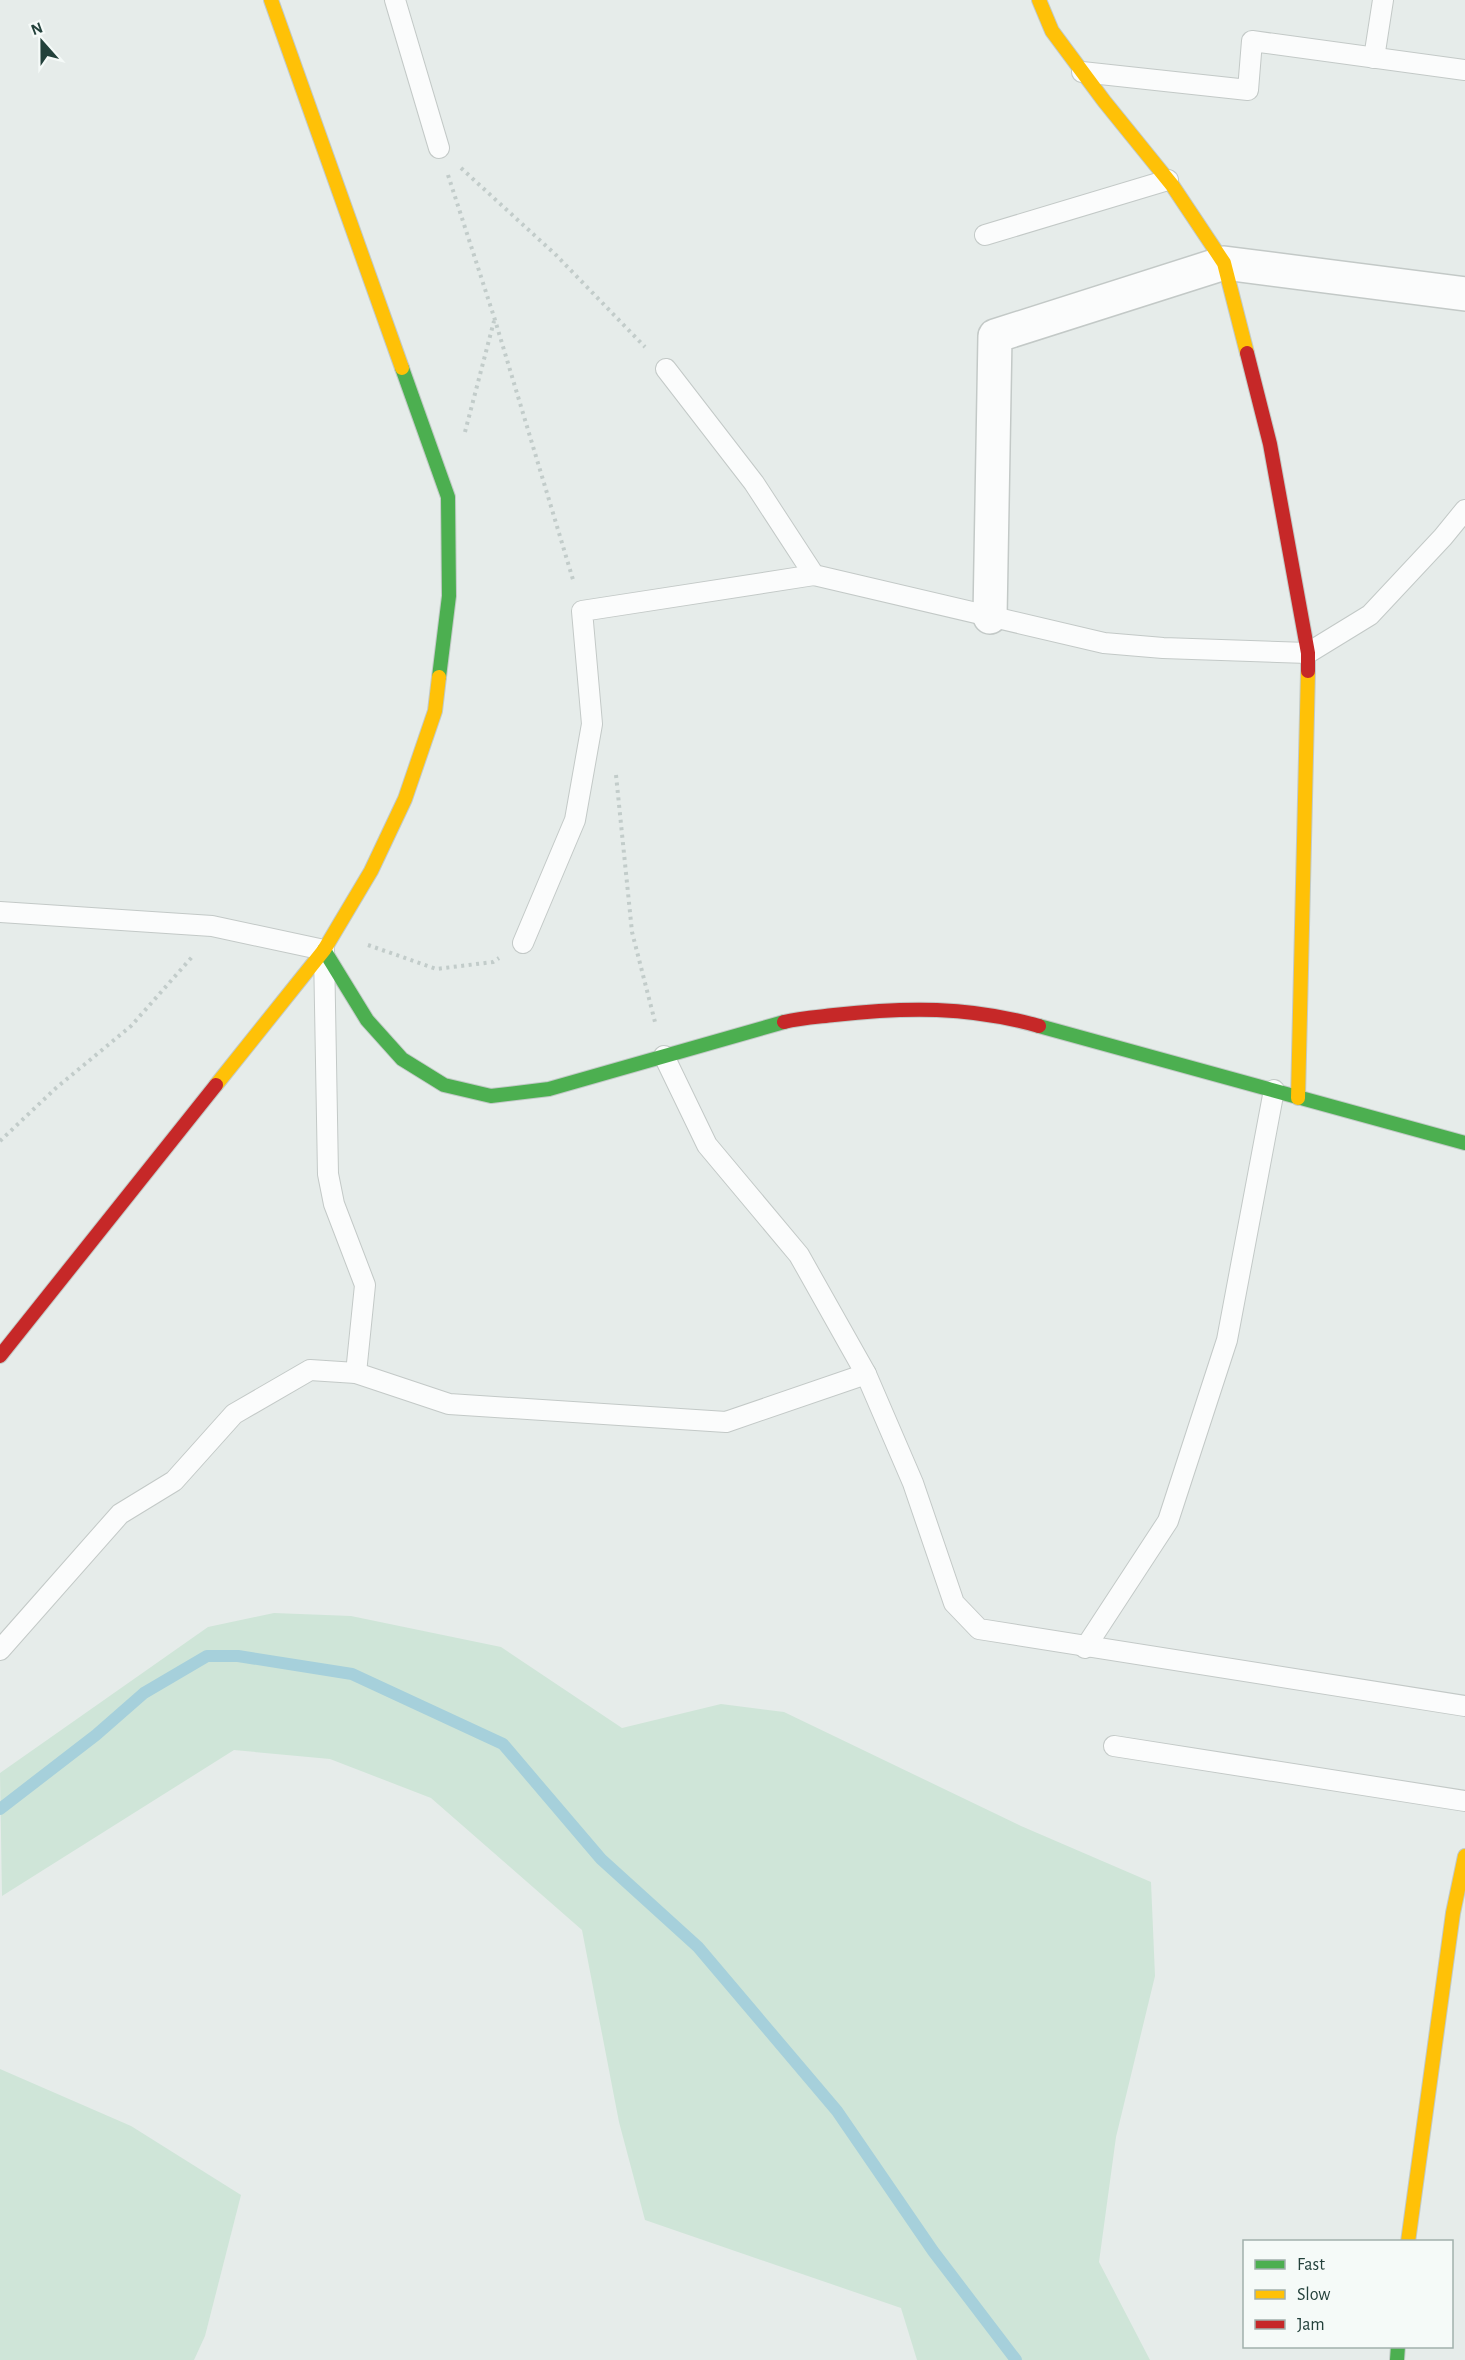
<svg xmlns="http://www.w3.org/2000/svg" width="1465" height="2360" viewBox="0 0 1465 2360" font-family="'Alegreya Sans',sans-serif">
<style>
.green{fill:#cfe5d8}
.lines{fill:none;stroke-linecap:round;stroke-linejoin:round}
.stream{stroke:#a6d0db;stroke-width:12}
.lane-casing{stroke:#c3c9c7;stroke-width:22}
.street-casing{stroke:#c3c9c7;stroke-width:36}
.fast-casing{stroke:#c2cac7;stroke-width:16}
.slow-casing{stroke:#c2cac7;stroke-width:16}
.jam-casing{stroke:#c2cac7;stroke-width:16}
.path{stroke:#c2ccca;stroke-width:4;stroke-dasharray:3 4.5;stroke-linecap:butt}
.lane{stroke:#fbfcfc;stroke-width:20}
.street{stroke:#fbfcfc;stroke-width:33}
.fast{stroke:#4caf50;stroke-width:14}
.slow{stroke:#ffc107;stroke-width:14}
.jam{stroke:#c62828;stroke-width:14}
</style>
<rect width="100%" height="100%" fill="#e6ecea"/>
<g class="green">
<path d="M274,1613L351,1616L501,1647L622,1728L721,1704L784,1712L1021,1826L1151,1882L1155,1976L1116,2137L1099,2262L1150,2360H917L901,2308L645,2220L619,2122L582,1930L431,1798L330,1759L234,1750L2,1896L0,1773L208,1627Z"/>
<path d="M0,2069L131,2126L241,2195L205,2336L194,2360H0Z"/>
</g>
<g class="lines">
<path class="stream" d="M0,1809L96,1735L144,1693L207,1656H238L352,1674L503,1744L601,1859L698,1947L837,2111L933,2251L1016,2360"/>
<g class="lane-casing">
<g id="lane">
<path d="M395,0L439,148"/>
<path d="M1374,58L1383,0"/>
<path d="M1082,72L1248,90L1252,41L1465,70"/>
<path d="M985,235L1168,180"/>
<path d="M666,369L754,483L814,575L1104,643L1163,648L1308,653L1370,615L1443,537L1465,510"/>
<path d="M0,912L212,926L324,950L328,1174L334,1204L365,1285L356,1373"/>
<path d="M523,943L575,820L592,724L582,611L814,575"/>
<path d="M664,1056L707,1145L799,1255L866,1374L913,1483L954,1603L979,1629L1465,1706"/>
<path d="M1085,1648L1168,1521L1227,1340L1274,1090"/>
<path d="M0,1650L120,1514L174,1481L234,1414L310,1370L356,1373L449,1404L726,1422L866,1374"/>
<path d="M1114,1746L1465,1801"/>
</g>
</g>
<g class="street-casing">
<path id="street" d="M990,617L995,336L1224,263L1465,294"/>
</g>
<g class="fast-casing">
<g id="fast">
<path d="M402,368L448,497L449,596L439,677"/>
<path d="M324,950L367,1020L402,1059L444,1085L491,1096L549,1089L784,1022"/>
<path d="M1039,1026L1465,1143"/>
<path d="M1397,2360L1398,2346"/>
</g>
</g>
<g class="slow-casing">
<g id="slow">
<path d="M271,0L402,368"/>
<path d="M1039,0L1052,31L1104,101L1172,185L1224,263L1247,353"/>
<path d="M216,1085L324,950L371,871L405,799L435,711L439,677"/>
<path d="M1298,1098L1308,671"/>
<path d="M1408,2242L1453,1913L1465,1856"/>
</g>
</g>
<g class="jam-casing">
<g id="jam">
<path d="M1247,353L1270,444L1308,653V671"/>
<path d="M784,1022C800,1018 817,1017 834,1015C906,1007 968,1006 1039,1026"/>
<path d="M0,1356L216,1085"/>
</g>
</g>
<g class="path">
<path d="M461,168L556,255L645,347"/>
<path d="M448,175L495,320L574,583"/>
<path d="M465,432L494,321"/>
<path d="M616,775L632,932L655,1022"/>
<path d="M368,945L436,969L493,962L499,958"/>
<path d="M0,1141L56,1088L131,1026L192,957"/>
</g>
<use href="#lane" class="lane"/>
<use href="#street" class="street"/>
<use href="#fast" class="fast"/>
<use href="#slow" class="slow"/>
<use href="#jam" class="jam"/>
</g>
<rect x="1243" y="2240" width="210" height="108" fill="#f5faf8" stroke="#a1b0ac" stroke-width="1.5"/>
<rect x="1255" y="2260" width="30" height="9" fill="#4caf50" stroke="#a1b0ac" stroke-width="1.5"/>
<text x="1297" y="2270" font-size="18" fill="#23413b">Fast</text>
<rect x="1255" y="2290" width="30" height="9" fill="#ffc107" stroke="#a1b0ac" stroke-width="1.5"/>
<text x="1297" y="2300" font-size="18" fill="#23413b">Slow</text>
<rect x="1255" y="2320" width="30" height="9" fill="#c62828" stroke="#a1b0ac" stroke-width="1.5"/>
<text x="1297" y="2330" font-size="18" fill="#23413b">Jam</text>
<g transform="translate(42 42) rotate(339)" stroke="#f5faf8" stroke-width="4.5" paint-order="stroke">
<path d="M0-4.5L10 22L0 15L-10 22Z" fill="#23413b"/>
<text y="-9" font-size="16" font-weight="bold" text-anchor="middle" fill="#23413b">N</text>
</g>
</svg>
